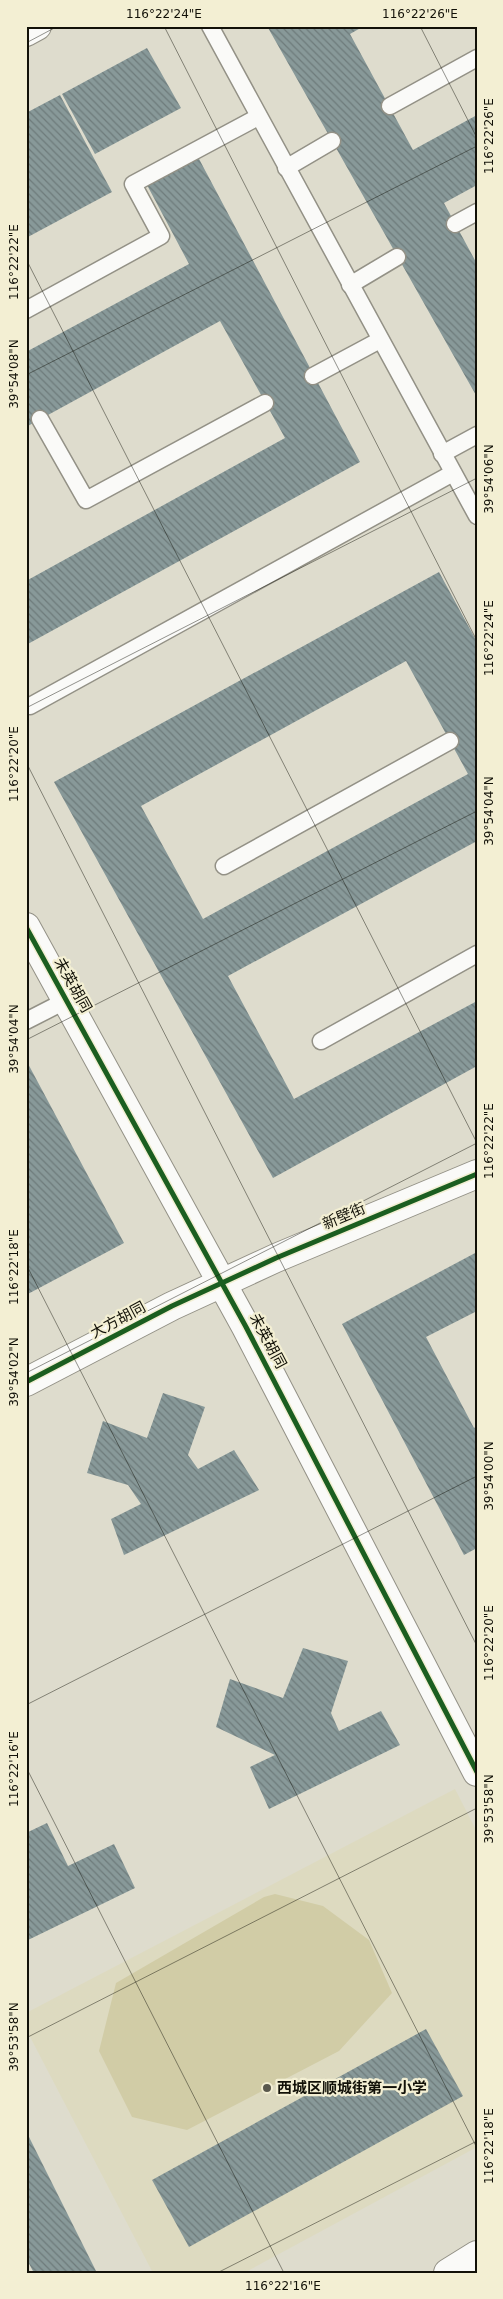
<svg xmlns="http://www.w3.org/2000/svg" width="503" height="2299" viewBox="0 0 503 2299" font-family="'DejaVu Sans','Noto Sans SC',sans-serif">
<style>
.built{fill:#dddac0}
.pitch{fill:#d1cca6}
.building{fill:url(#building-back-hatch);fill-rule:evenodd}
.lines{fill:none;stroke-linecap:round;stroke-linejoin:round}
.service-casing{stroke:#939186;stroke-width:19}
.minor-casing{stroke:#939186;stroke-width:30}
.tertiary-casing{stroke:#939186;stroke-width:30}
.service{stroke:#fafaf8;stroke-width:16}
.minor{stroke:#fafaf8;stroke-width:28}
.tertiary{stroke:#fafaf8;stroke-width:28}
.cycleway-casing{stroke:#f3efd3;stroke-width:8}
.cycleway{stroke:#1b5e20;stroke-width:5}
.ticks{fill:none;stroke:#121108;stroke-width:1;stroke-opacity:0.45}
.poi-dot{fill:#59584d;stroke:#f3efd3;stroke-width:2}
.labels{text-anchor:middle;stroke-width:4.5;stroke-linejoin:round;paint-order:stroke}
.street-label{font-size:15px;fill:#121108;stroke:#f3efd3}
.poi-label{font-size:15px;font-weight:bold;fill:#121108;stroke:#f3efd3;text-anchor:start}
.neatline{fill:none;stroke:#121108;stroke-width:2}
.ticks-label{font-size:12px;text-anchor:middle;fill:#121108}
</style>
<defs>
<pattern id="building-back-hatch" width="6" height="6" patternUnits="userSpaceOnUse" patternTransform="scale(1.25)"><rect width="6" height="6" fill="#899"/><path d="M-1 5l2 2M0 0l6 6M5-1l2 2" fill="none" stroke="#6e7b7b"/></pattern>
</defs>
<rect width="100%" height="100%" fill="#dedccd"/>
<path class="built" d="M455,1789L477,1832V2147L244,2273H153L26,2029V2013Z"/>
<path class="pitch" d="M275,1894L323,1906L369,1940L392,1993L339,2051L187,2130L132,2117L99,2051L116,1983L264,1897Z"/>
<g class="building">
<path d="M267,26H364L350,34L413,150L477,115V185L444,203L477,264V397Z"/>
<path d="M147,48L181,108L95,154L62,94Z"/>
<path d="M60,95L112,192L26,238V113Z"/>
<path d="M198,157L360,462L26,645V581L285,438L220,321L26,427V352L189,264L147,185Z"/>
<path d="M439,572L477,642V841L228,976L294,1099L477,1001V1066L273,1178L54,782ZM406,661L468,774L203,919L141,806Z"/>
<path d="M26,1060L124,1243L26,1295Z"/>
<path d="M477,1252V1311L426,1337L474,1428L477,1426V1548L464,1555L342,1324Z"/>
<path d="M163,1393L205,1407L188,1455L198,1469L234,1450L259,1490L124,1555L111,1519L141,1504L128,1485L87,1473L103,1421L147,1438Z"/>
<path d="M303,1648L348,1661L331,1713L339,1731L381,1711L400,1745L269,1809L250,1767L275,1755L216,1727L230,1679L283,1698Z"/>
<path d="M47,1823L68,1866L114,1844L135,1888L26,1941V1833Z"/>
<path d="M426,2029L463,2096L189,2247L152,2180Z"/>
<path d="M26,2131L97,2273H34L26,2258Z"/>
</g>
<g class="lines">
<g class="service-casing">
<g id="service">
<path d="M210,26L477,516"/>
<path d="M390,106L477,58"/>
<path d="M286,168L332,141"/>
<path d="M455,224L477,212"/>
<path d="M350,285L397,257"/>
<path d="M26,310L161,236L133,184L258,117"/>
<path d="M313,376L380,340"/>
<path d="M40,419L86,500L265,403"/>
<path d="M442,454L477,435"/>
<path d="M30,706L453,473"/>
<path d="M224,866L450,741"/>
<path d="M26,1021L67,1000"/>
<path d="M321,1041L477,954"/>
</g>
</g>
<g class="minor-casing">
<g id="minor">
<path d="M26,927L246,1327L477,1772"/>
<path d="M26,1382L172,1306L276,1258L477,1174"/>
</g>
</g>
<g class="tertiary-casing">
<g id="tertiary">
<path d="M26,32L37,26"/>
<path d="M448,2273L477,2255"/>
</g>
</g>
<use href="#service" class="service"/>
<use href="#minor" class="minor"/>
<use href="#tertiary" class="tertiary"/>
<g class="cycleway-casing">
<g id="cycleway">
<path d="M26,927L246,1327L477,1772"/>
<path d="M26,1382L172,1306L276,1258L477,1174"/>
</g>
</g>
<use href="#cycleway" class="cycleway"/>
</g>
<path class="ticks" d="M164,26L477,641M420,26L477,138M26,43L58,26M26,259L477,1143M26,375L477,146M26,708L477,478M26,762L477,1646M26,1040L477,811M26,1264L477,2148M26,1373L477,1143M26,1705L477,1476M26,1767L284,2273M26,2038L477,1808M26,2270L28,2273M217,2273L477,2141"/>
<circle class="poi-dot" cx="267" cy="2088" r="5"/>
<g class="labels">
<g class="street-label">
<text transform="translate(73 985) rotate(61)" y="5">未英胡同</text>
<text transform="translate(344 1216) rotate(-23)" y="5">新壁街</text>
<text transform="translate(118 1320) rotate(-28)" y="5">大方胡同</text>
<text transform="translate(268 1341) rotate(62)" y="5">未英胡同</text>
</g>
<g class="poi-label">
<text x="277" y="2093">西城区顺城街第一小学</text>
</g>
</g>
<rect width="503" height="2299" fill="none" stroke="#f3efd3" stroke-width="55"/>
<rect x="28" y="28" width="448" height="2244" class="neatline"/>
<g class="ticks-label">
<text x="164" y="18">116°22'24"E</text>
<text x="420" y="18">116°22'26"E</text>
<text transform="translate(489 136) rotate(-90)" y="4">116°22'26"E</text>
<text transform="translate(14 262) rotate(-90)" y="4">116°22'22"E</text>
<text transform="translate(14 374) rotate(-90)" y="4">39°54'08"N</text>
<text transform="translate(489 479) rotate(-90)" y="4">39°54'06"N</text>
<text transform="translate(489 638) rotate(-90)" y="4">116°22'24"E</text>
<text transform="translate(14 764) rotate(-90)" y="4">116°22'20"E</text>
<text transform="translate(489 811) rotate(-90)" y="4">39°54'04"N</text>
<text transform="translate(14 1039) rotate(-90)" y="4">39°54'04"N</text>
<text transform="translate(489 1141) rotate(-90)" y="4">116°22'22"E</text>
<text transform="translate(14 1267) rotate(-90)" y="4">116°22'18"E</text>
<text transform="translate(14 1372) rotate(-90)" y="4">39°54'02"N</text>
<text transform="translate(489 1476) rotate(-90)" y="4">39°54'00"N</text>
<text transform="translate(489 1643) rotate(-90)" y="4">116°22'20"E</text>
<text transform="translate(14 1769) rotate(-90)" y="4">116°22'16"E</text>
<text transform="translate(489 1809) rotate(-90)" y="4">39°53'58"N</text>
<text transform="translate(14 2037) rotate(-90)" y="4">39°53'58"N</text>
<text transform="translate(489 2146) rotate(-90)" y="4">116°22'18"E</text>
<text x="283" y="2290">116°22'16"E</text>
</g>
</svg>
